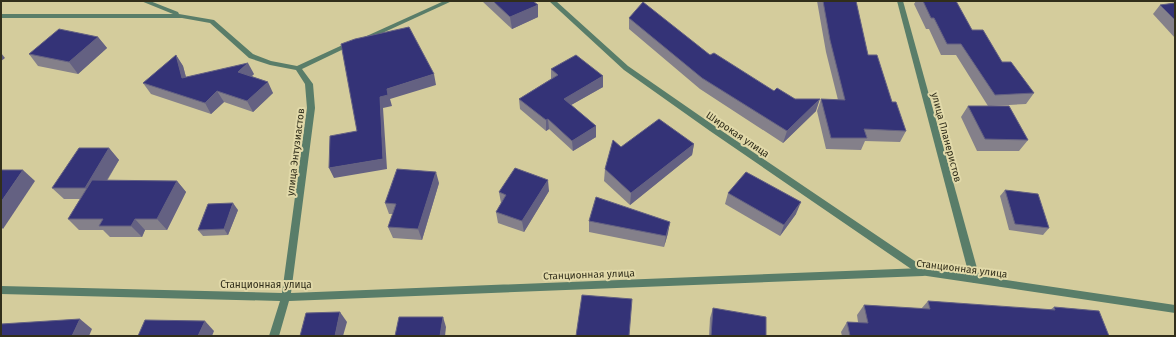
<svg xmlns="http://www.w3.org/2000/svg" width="1176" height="337" viewBox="0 0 1176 337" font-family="'Fira Sans',sans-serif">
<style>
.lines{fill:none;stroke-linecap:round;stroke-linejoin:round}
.minor{fill:#597d69;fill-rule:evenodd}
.tertiary{fill:#597d69;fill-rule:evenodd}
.wall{fill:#84808a}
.shaded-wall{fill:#646182}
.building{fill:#343377;stroke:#646182}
.labels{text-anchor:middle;stroke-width:4;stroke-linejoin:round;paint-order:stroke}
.street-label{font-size:10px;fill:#312e1b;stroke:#e1d9a9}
</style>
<rect width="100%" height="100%" fill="#d4cc9c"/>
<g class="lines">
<g class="minor">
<path d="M141,1H150L178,12L179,14L214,20L253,54L271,61L297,66L349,42H351L354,44L302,69L313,84L315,108L291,293L923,268L926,269L928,272L926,275L923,276L289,301L279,336H269L280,301L1,294V286L282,293L307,108L305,84L296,70L270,65L249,58L210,23L182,18H1V14H173Z"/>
<path d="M444,1H452L365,41H363L360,39Z"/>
<path d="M897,1H903L980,279L978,282L975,283L972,282L970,279Z"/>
</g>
<path class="tertiary" d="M549,1H556L628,66L716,127L925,268L1175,305V313L920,275L710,131L624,70Z"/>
</g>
<g class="wall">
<path d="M482,1H533L538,17L512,29Z"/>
<path d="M817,1H856L868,55L906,131L900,142L865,141L861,150L826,149L817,111L821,99L838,100L826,52Z"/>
<path d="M916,1H956L972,30L1002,62L1034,93L1026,104L991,106L1028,140L1019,151H977L961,117L968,106H988L956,55H941L929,29H926L914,4Z"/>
<path d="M1175,3V38L1153,14L1160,5Z"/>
<path d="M629,18L710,55L774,91L795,99L816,111L783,143L700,89L629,29Z"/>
<path d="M98,37L107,48L78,74L38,66L29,54Z"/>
<path d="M176,55L183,66L186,77L254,74L252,76L273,93L253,112L224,102L211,114L151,94L143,83Z"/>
<path d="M551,69L603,87L571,105L596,126V137L573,151L549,129L546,131L520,109L519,99L551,79Z"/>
<path d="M694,144L692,155L630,205L604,181L605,169L621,147Z"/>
<path d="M109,148L119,160L107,181H177L186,192L167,230H145L142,237H110L103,230H79L68,219L80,199H64L52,188Z"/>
<path d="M439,183L422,240L393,238L388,227L393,214H389L385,203Z"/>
<path d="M1005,190L1049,228L1043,235L1009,230L1000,196Z"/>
<path d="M549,191L524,232L498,223L496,212L501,203L499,192Z"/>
<path d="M728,193L796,214L780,236L725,204Z"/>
<path d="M238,210L228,235L203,236L198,230Z"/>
<path d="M589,221L668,233L664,247L589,232Z"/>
<path d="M928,301L1050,310L1054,307L1109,336H842L841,332L847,322H858L857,315L864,305L921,309Z"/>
<path d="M713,308L766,336H709L710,318Z"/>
</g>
<g class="shaded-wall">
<path d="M538,5V17L512,29L510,17Z"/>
<path d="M98,37L107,48L78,74L69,62Z"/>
<path d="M1,53L5,58L1,61Z"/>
<path d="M176,55L183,66L189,89L182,78Z"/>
<path d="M248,63L254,74L244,83L238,72Z"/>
<path d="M434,74L436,85L390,99L392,106L383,108L387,169L334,178L329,168L383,159L380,97L387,89Z"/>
<path d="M603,76V87L564,109V99Z"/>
<path d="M268,82L273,93L253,112L247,101Z"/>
<path d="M217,91L224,102L211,114L205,103Z"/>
<path d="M820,99L816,111L783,143L787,131Z"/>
<path d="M548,119L549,129L546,131V120Z"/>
<path d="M596,126V137L573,151L572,141Z"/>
<path d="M694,144L692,155L630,205L631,193Z"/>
<path d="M109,148L119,160L95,199L85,188Z"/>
<path d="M23,170L35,181L3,229L1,227V202Z"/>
<path d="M436,172L439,183L422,240L418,229Z"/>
<path d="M548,180L549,191L524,232L522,221Z"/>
<path d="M177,181L186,192L167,230L157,219Z"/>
<path d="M801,202L796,214L780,236L784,225Z"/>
<path d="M233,203L238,210L228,235L224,229Z"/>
<path d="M135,219L145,230L142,237L131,226Z"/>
<path d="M670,222L668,233L664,247L666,236Z"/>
<path d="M340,312L347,322L343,336H335Z"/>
<path d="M443,317L446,327L445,336H440Z"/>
<path d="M80,319L92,329L89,336H72Z"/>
<path d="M205,321L214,331L212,336H198Z"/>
</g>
<g class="building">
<path d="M493,1H533L538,5L510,17Z"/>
<path d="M823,1H856L868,55H877L892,102H896L906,131L864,129L867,138H831L821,99L845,100L830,40Z"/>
<path d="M923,1H956L972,30H983L1002,62H1011L1034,93L995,95L961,44H947L934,18H931Z"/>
<path d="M643,2L710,55L714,53L774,91L777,88L795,99H820L787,131L702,78L629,18Z"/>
<path d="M1175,3V20L1160,5Z"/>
<path d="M409,27L434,74L387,89L388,95L380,97L383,159L329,168L330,136L357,131L341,44L355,39Z"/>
<path d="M59,29L98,37L69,62L29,54Z"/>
<path d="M176,55L182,78L248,63L238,72L268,82L247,101L217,91L205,103L143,83Z"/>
<path d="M576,55L603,76L564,99L596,126L572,141L548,119L546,120L519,99L558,75L551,69Z"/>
<path d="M968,106H1009L1028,140L985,139Z"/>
<path d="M659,119L694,144L631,193L605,169L613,140L621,147Z"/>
<path d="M79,148H109L85,188H52Z"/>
<path d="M515,168L548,180L522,221L496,212L506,195L499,192Z"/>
<path d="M397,169L436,172L418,229L388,227L396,204L385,203Z"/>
<path d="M1,170H23L1,202Z"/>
<path d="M746,172L801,202L784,225L728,193Z"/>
<path d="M92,180L177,181L157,219H135L131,226H99L103,219H68Z"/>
<path d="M1005,190L1038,194L1049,228L1015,224Z"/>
<path d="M596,197L670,222L666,236L589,221Z"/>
<path d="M233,203L224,229L198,230L208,204Z"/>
<path d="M582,295L632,299L629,336H576Z"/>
<path d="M928,301L1055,310L1054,307L1099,311L1109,336H850L847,322L868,323L864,305L930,309Z"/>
<path d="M713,308L766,317V336H711Z"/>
<path d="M340,312L335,336H300L306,313Z"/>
<path d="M399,317H443L440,336H395Z"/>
<path d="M80,319L72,336H1V324Z"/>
<path d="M145,320L205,321L198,336H138Z"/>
</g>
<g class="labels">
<g class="street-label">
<text transform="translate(738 134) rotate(34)" y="4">Широкая улица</text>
<text transform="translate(947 137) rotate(75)" y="4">улица Планеристов</text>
<text transform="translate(295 152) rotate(-83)" y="4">улица Энтузиастов</text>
<text transform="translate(962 268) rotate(7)" y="4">Станционная улица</text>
<text transform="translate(589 274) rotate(-2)" y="4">Станционная улица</text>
<text x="266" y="288">Станционная улица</text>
</g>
</g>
<rect width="1176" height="337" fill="none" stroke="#312e1b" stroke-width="4"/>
</svg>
